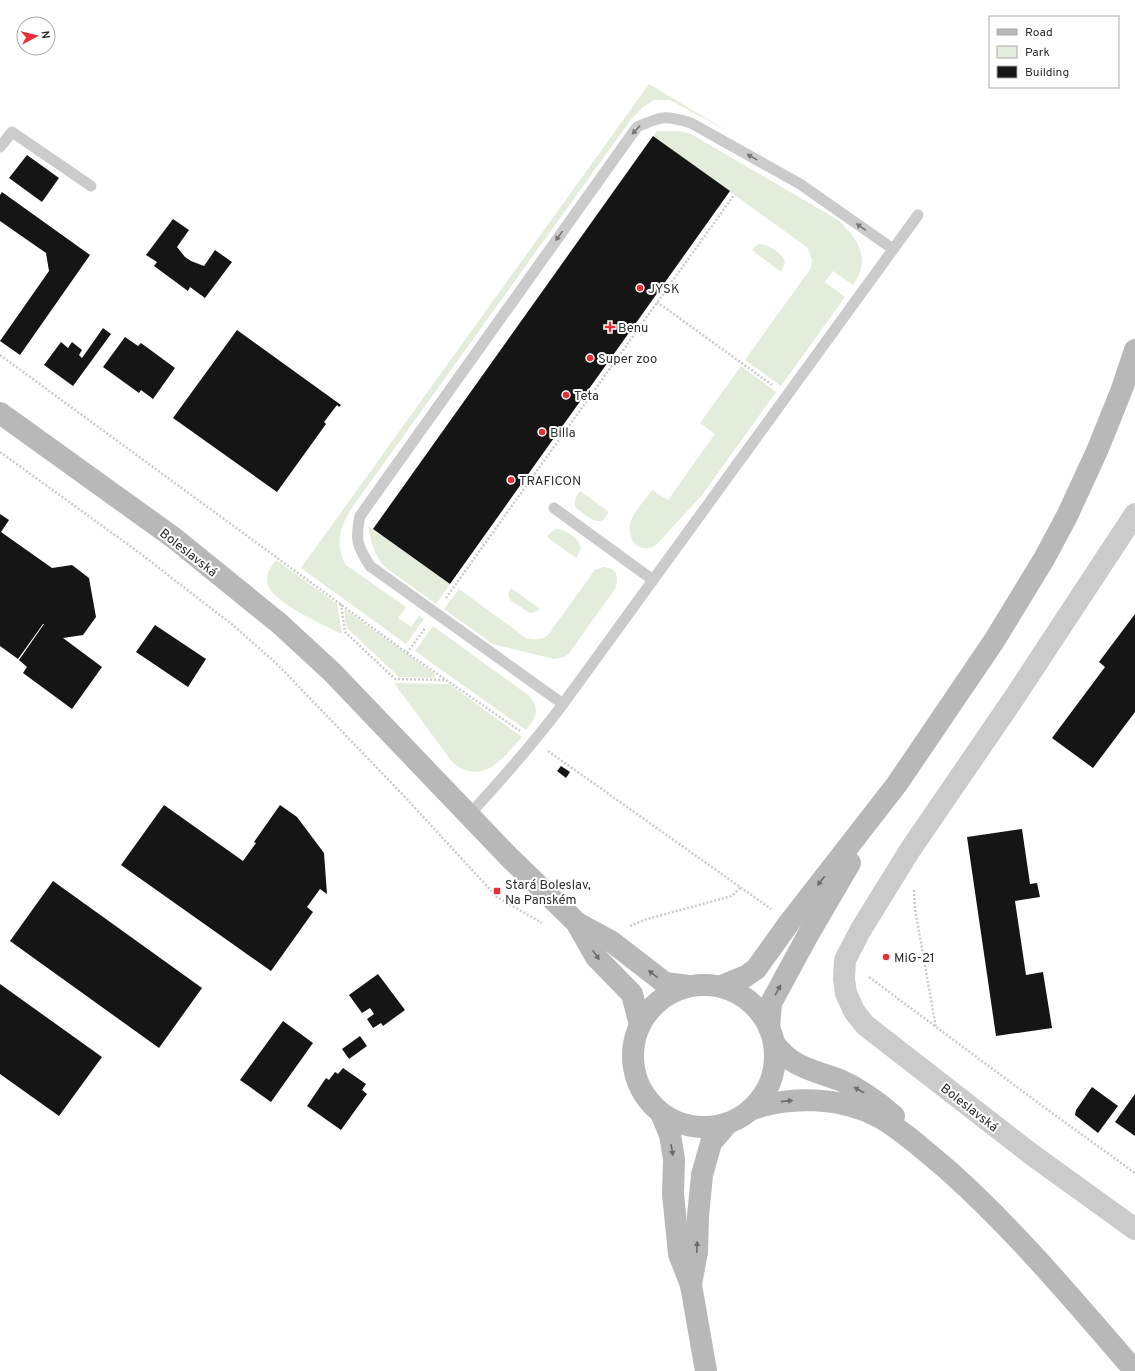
<svg xmlns="http://www.w3.org/2000/svg" width="1135" height="1371" viewBox="0 0 1135 1371" font-family="Overpass,sans-serif">
<style>
.green{fill:#e4ecdc}
.building{fill:#151515}
.lines{fill:none;stroke-linecap:round;stroke-linejoin:round}
.path{stroke:#cbcbcb;stroke-width:2.5;stroke-dasharray:2 2;stroke-linecap:butt}
.lane{stroke:#cbcbcb;stroke-width:11}
.street{stroke:#cbcbcb;stroke-width:22}
.secondary{stroke:#b8b8b8;stroke-width:22}
.oneway{fill:#757575}
.oneway2{fill:#6c6c6c}
.poi-dot{fill:#e82e39;stroke:#fff;stroke-width:1.5}
.labels{text-anchor:middle;stroke-width:4;stroke-linejoin:round;paint-order:stroke}
.poi-label{font-size:13px;fill:#2e2e2e;stroke:#fff;text-anchor:start}
.street-label{font-size:13px;fill:#2e2e2e;stroke:#fff}
</style>
<rect width="100%" height="100%" fill="#fff"/>
<g class="green">
<path d="M649,84L729,132L670,100H654L643,107L632,118L351,509C348,515 344,521 342,527C338,539 339,555 346,565L406,607L398,618L411,627L419,616L424,619L406,644L301,568Z"/>
<path d="M657,131H679L691,134L838,220C858,239 872,259 853,285L833,271L825,282L845,297L781,386L745,360L811,268L812,260L808,248L653,136Z"/>
<path d="M759,244C768,244 784,254 785,263L781,272L752,250L756,246Z"/>
<path d="M741,366L776,392L702,495L657,544C652,548 646,550 639,547C630,542 627,527 632,518C637,508 646,499 652,490L668,500L715,434L700,423Z"/>
<path d="M580,491L609,512C607,514 605,518 603,520C595,525 582,512 576,508C573,500 576,497 580,491Z"/>
<path d="M368,526L450,584L436,604L385,567C374,555 371,542 368,526Z"/>
<path d="M555,529C561,529 565,531 570,534C580,542 584,546 576,558L547,537L551,532Z"/>
<path d="M276,560L337,604L342,634C324,625 270,602 267,582C266,573 271,567 276,560Z"/>
<path d="M603,567C618,568 619,577 615,589L570,652L565,657L554,659L493,644L444,609L459,589L526,638C534,640 540,640 547,636L595,570Z"/>
<path d="M511,588L540,609L538,611L530,613L511,601L508,594Z"/>
<path d="M344,609L435,674V678L399,677L346,627Z"/>
<path d="M433,626L528,695C541,708 536,718 526,730L415,651Z"/>
<path d="M394,683L449,684L522,737C501,759 485,786 453,763Z"/>
</g>
<g class="building">
<path d="M653,136L730,191L450,584L373,529Z"/>
<path d="M27,155L59,178L42,202L9,178Z"/>
<path d="M2,192L90,255L20,355L0,341L49,271L46,253L0,221V195Z"/>
<path d="M173,219L189,230L177,247L185,257L191,261L204,266L215,250L232,262L205,298L190,287L188,291L154,266L157,262L146,255Z"/>
<path d="M103,328L111,334L73,386L44,365L61,342L68,348L72,342L82,350L79,355L82,358Z"/>
<path d="M237,330L341,405L339,407L337,405L324,422L326,424L277,492L173,418Z"/>
<path d="M125,337L138,346L141,343L175,368L153,399L141,390L139,393L103,367Z"/>
<path d="M0,514L9,520L1,532L52,568L72,565L89,578L96,617L83,635L63,638L102,667L72,709L23,673L27,667L19,660L44,624H43L18,659L0,646Z"/>
<path d="M1135,614V712L1093,768L1052,738L1105,667L1099,662Z"/>
<path d="M155,625L206,659L188,687L136,652Z"/>
<path d="M561,766L570,772L566,778L557,771Z"/>
<path d="M164,805L243,861L256,843L254,842L280,805L297,817L324,853L327,894L320,889L307,907L313,912L271,971L121,865Z"/>
<path d="M1022,829L1030,884L1037,883L1040,897L1015,901L1026,975L1043,972L1052,1028L996,1036L967,837Z"/>
<path d="M53,881L202,988L159,1048L10,941Z"/>
<path d="M378,974L405,1010L383,1026L381,1023L373,1028L367,1019L374,1014L370,1008L362,1013L349,995Z"/>
<path d="M0,984L102,1057L59,1116L0,1074Z"/>
<path d="M283,1021L313,1043L271,1102L240,1080Z"/>
<path d="M360,1036L367,1046L349,1059L342,1049Z"/>
<path d="M343,1068L366,1084L362,1090L367,1094L341,1130L307,1106L326,1078L329,1080L335,1072L338,1074Z"/>
<path d="M1092,1087L1118,1106L1098,1133L1075,1115L1076,1110Z"/>
<path d="M1135,1094V1136L1115,1122Z"/>
</g>
<g class="lines">
<g class="path">
<path d="M657,302L772,385"/>
<path d="M0,355L407,653L520,731"/>
<path d="M0,452L137,551L234,626L278,665L404,796L497,897L542,923"/>
<path d="M446,598L734,195"/>
<path d="M341,604L345,632L395,679L445,680"/>
<path d="M407,653L426,627"/>
<path d="M548,751L771,909"/>
<path d="M914,890L915,909L936,1028"/>
<path d="M630,926L647,919L732,896L741,887"/>
<path d="M869,977L1041,1105L1135,1173"/>
</g>
<g class="lane">
<path d="M0,147L12,132L91,186"/>
<path d="M554,508L653,580"/>
<path d="M563,704L370,566C357,546 355,540 360,516L637,127C662,116 664,115 691,123L800,184L893,249"/>
<path d="M469,815C502,779 534,743 563,704L918,215"/>
</g>
<path class="street" d="M1135,514L1014,698L910,850L860,931L845,960L844,979L846,993L854,1011L865,1025L1031,1154L1135,1229"/>
<g class="secondary">
<path d="M0,413L174,538L280,624L332,672L509,857L576,922L596,957L632,994L640,1025"/>
<path d="M577,923L612,942L665,983L688,986"/>
<circle cx="704" cy="1056" r="71"/>
<path d="M722,986L746,976L756,969L789,923L897,784L994,641L1044,559L1067,516L1097,451L1122,389L1135,350"/>
<path d="M769,1028L771,1003L808,935L850,863"/>
<path d="M774,1043C792,1068 813,1070 840,1080C860,1089 878,1102 894,1116"/>
<path d="M750,1110C790,1095 841,1097 879,1117C904,1131 927,1153 949,1171C1017,1232 1075,1302 1135,1371"/>
<path d="M661,1113L670,1135L674,1159L673,1194L679,1254L691,1285L706,1371"/>
<path d="M691,1284L697,1252L698,1216L702,1175L711,1143L728,1123"/>
</g>
</g>
<defs><path id="oneway-solid" d="M-6-.8H1V-3.2L6.5 0L1 3.2V.8H-6Z"/></defs>
<g class="oneway">
<use href="#oneway-solid" transform="translate(636 130) rotate(133)"/>
<use href="#oneway-solid" transform="translate(752 157) rotate(-151)"/>
<use href="#oneway-solid" transform="translate(861 227) rotate(-145)"/>
<use href="#oneway-solid" transform="translate(559 236) rotate(126)"/>
</g>
<g class="oneway2">
<use href="#oneway-solid" transform="translate(821 881) rotate(128)"/>
<use href="#oneway-solid" transform="translate(596 955) rotate(54)"/>
<use href="#oneway-solid" transform="translate(653 974) rotate(-142)"/>
<use href="#oneway-solid" transform="translate(778 990) rotate(-61)"/>
<use href="#oneway-solid" transform="translate(859 1090) rotate(-151)"/>
<use href="#oneway-solid" transform="translate(787 1101) rotate(-6)"/>
<use href="#oneway-solid" transform="translate(672 1150) rotate(80)"/>
<use href="#oneway-solid" transform="translate(697 1247) rotate(-88)"/>
</g>
<g class="poi-dot">
<circle cx="640" cy="288" r="4"/>
<path d="M608 321h4v4h4v4h-4v4h-4v-4h-4v-4h4z"/>
<circle cx="590" cy="358" r="4"/>
<circle cx="566" cy="395" r="4"/>
<circle cx="542" cy="432" r="4"/>
<circle cx="511" cy="480" r="4"/>
<rect x="493" y="887" width="8" height="8" rx="2"/>
<circle cx="886" cy="957" r="4"/>
</g>
<g class="labels">
<g class="poi-label">
<text x="648" y="293">JYSK</text>
<text x="618" y="332">Benu</text>
<text x="598" y="363">Super zoo</text>
<text x="574" y="400">Teta</text>
<text x="550" y="437">Billa</text>
<text x="519" y="485">TRAFICON</text>
<text x="505" y="889">Stará Boleslav,<tspan x="505" dy="15">Na Panském</tspan></text>
<text x="894" y="962">MiG-21</text>
</g>
<g class="street-label">
<text transform="translate(189 552) rotate(38)" y="5">Boleslavská</text>
<text transform="translate(970 1107) rotate(38)" y="5">Boleslavská</text>
</g>
</g>
<rect x="989" y="16" width="130" height="72" fill="#ffffff" stroke="#ababab"/>
<rect x="997" y="29" width="20" height="6" fill="#b8b8b8" stroke="#ababab"/>
<text x="1025" y="36" font-size="12" fill="#2e2e2e">Road</text>
<rect x="997" y="46" width="20" height="12" fill="#e4ecdc" stroke="#ababab"/>
<text x="1025" y="56" font-size="12" fill="#2e2e2e">Park</text>
<rect x="997" y="66" width="20" height="12" fill="#151515" stroke="#ababab"/>
<text x="1025" y="76" font-size="12" fill="#2e2e2e">Building</text>
<g transform="translate(36 36) rotate(83)"><circle r="19" fill="#ffffff" stroke="#ababab"/>
<path d="M0-3L7 15L0 10L-7 15Z" fill="#e82e39"/>
<text y="-6" font-size="11" font-weight="bold" text-anchor="middle" fill="#2e2e2e">N</text>
</g>
</svg>
